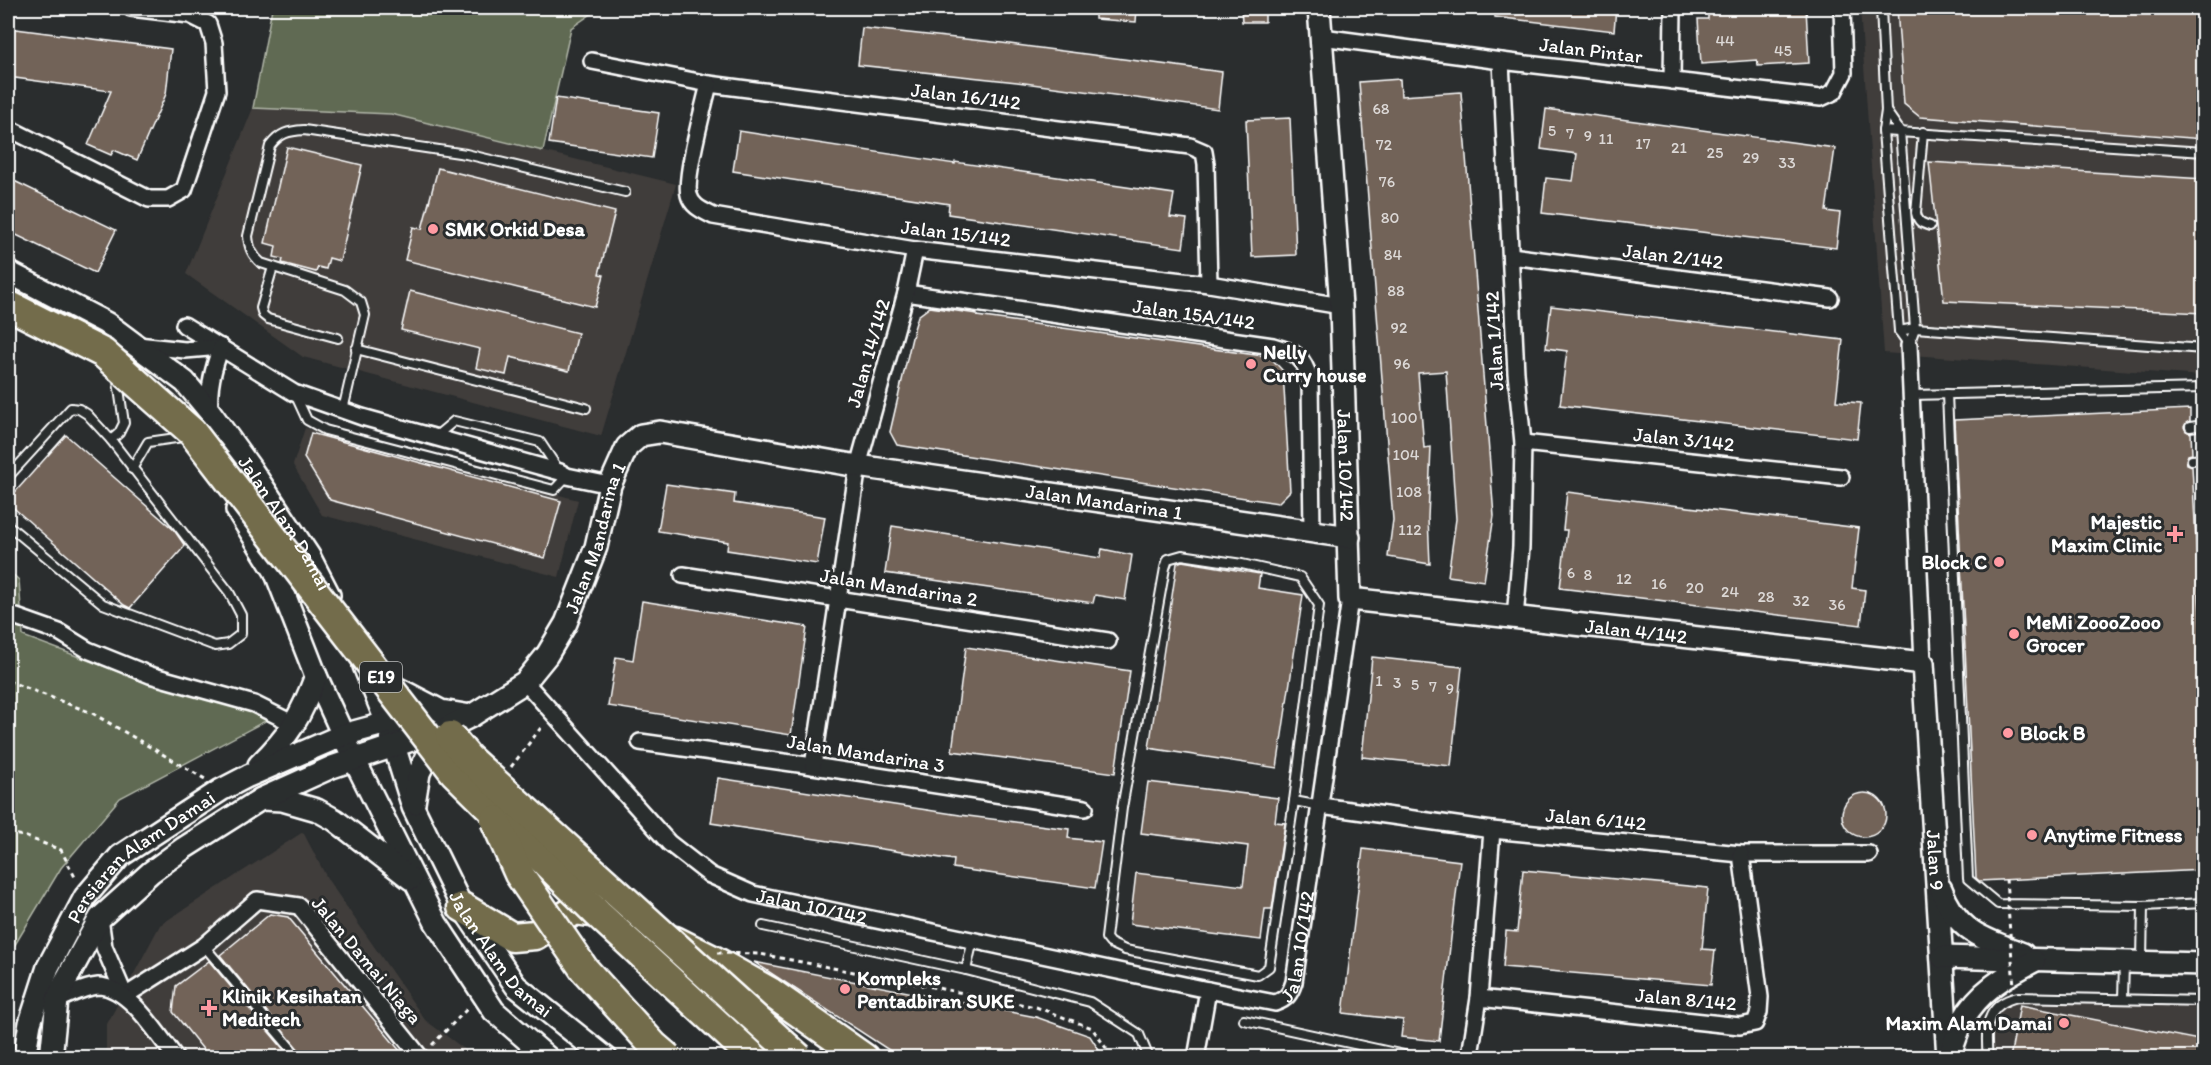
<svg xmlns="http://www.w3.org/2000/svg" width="2211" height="1065" viewBox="0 0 2211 1065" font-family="Itim,sans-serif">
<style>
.built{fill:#403d3b}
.green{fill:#606b52;stroke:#b0b5a8;stroke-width:1.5}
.building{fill:#726359;stroke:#fff;stroke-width:1.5}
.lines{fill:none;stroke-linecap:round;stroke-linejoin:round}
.lane-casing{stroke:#fff;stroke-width:12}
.street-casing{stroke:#fff;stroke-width:20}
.secondary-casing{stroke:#fff;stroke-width:26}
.highway-casing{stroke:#fff;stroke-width:33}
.path{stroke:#fff;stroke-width:3;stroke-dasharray:4.5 4.5;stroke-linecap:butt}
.lane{stroke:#2a2d2e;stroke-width:8}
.street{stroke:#2a2d2e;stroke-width:15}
.secondary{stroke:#2a2d2e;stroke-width:21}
.highway{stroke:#736c4b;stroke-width:28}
.highway-bridge-casing{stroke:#fff;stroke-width:33;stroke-linecap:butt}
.path-bridge{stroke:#fff;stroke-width:3;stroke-dasharray:4.5 4.5;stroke-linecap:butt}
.highway-bridge{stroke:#736c4b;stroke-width:28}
.poi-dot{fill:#ff9aa2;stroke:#2a2d2e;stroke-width:2}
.labels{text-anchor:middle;stroke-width:6;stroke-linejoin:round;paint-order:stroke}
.number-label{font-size:16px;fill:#dcd8d6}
.shield{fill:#2a2d2e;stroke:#bfc0c0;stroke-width:1.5}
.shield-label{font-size:18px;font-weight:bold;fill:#fff}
.street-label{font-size:20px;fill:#fff;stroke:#2a2d2e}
.poi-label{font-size:20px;font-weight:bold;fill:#fff;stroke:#2a2d2e;text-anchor:start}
</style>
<rect width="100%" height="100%" fill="#2a2d2e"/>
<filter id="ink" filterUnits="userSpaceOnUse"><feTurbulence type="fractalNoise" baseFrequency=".0167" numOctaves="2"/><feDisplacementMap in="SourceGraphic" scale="12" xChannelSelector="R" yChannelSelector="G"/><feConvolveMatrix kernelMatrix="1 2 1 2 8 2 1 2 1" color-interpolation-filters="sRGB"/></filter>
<g filter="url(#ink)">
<g class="built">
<path d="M1860,8H2203V376L1884,353Z"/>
<path d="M253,108L391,114L676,184L601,436L303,357L186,274Z"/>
<path d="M305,428L578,500L559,577L322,515L293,465Z"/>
<path d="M303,832L328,880L425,1020L475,1057H106V1026L160,925Z"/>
<path d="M2019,1001L2203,1007V1057H1993L1990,1031L1994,1020L1999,1011L2008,1005Z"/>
</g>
<g class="green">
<path d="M272,8H600L571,28L543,151L391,114L253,108Z"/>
<path d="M8,570L19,580L23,636L146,682L271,718L120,798L61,868L10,953L8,965Z"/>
</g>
<g class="building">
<path d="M1095,8H1137L1136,22L1095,19Z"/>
<path d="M1241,8H1265V22H1242Z"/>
<path d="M1495,8H1616L1614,31L1495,17Z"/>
<path d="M1708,8H1806L1809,63L1758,66L1757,60L1701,64L1698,19H1708Z"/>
<path d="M1897,8H2204V139L1920,117L1904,104Z"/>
<path d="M8,28L171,49L166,94L137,160L114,150L111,155L88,145L111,91L8,77Z"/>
<path d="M862,28L1002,43L1222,72L1218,109L1017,82L858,65Z"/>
<path d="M1400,79L1401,96L1461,92L1494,516L1484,581L1448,576L1456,519L1446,371L1418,373L1424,448L1431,447L1428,518L1430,564L1388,557L1393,520L1359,82Z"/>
<path d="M556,98L659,113L652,158L549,143Z"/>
<path d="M1546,109L1835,148L1826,211L1840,213L1836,248L1542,213L1546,178L1573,181L1577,154L1541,149Z"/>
<path d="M1290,118L1296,255L1252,257L1246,120Z"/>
<path d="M739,131L955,164V162L1174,194L1170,217L1187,219L1183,248L948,214L949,204L733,171Z"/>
<path d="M287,147L362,165L340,261L329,258L326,269L318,267L316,272L282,263L283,259L274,257L276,246L265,243Z"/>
<path d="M1929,162L2204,179V313L1944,301Z"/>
<path d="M438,168L615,212L599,274L604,275L595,307L405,260L413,227L422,229Z"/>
<path d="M8,178L116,230L95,273L8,231Z"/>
<path d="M410,291L578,333L569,371L510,357L506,375L476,368L480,349L401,330Z"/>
<path d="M1551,306L1843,340L1836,401L1861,403L1857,439L1560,405L1567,351L1546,348Z"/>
<path d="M930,307L977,314V316L1270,357L1283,371L1290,491L1278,503L897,445L890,432L914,329L918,316Z"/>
<path d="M2190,409V421L2186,423L2184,427L2186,431L2191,433L2192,454L2188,455L2186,460L2187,464L2192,466L2204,689V870L1979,881L1976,878L1954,420Z"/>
<path d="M311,433L561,501L545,558L330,500L304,458Z"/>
<path d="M66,435L174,530L185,546L130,608L124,605L8,503V500Z"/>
<path d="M666,484L735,494L734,503L825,517L817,564L727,550L728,542L658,531Z"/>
<path d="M1567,492L1859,528L1852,588L1865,590L1861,625L1560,588L1567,530H1563Z"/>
<path d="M892,526L1100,558L1102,549L1132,555L1125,600L1095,595L1093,603L885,573Z"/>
<path d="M1182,561L1260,574L1258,588L1303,595L1277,768L1149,748L1177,563Z"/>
<path d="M642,601L807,627L791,735L608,706L616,657L633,660Z"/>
<path d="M966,647L1130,671L1115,773L952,751Z"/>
<path d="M1372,657L1462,667L1451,766L1362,757Z"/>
<path d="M718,778L960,815L1069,829L1068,838L1102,842L1095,888L953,868L954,860L711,823Z"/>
<path d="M1148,782L1278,798L1275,822L1285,823L1272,909H1265L1261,940L1130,924L1136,873L1243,886L1248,846L1141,833Z"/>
<circle cx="1864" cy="815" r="22"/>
<path d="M1363,849L1460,861L1439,1041L1401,1037L1403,1020L1343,1013Z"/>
<path d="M1523,870L1708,888L1702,949L1715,950L1711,985L1503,967L1506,931L1517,932Z"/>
<path d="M270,914L288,917L406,1058H305L220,955Z"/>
<path d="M209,961L291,1058H210L173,1012L176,986Z"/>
<path d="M754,962L1036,1017L1090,1036L1104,1058H901Z"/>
<path d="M2020,1005L2204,1041V1058H2010Z"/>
</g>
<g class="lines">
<g class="lane-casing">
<g id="lane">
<path d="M1881,8L1886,111L1883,131L1899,331L1909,345"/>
<path d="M1886,111L1900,131L1915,328L1909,345"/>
<path d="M1883,131L2204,152"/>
<path d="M1923,132L1916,213C1918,222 1921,223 1930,226"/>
<path d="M273,267L261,308L263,315L268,319L338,338"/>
<path d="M1899,331L1915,328L2204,349"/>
<path d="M356,349L586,408"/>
<path d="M295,394L307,420L325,430L554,490L567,476"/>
<path d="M1947,394L1968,879L1998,904L2143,906L2204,903"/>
<path d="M1912,395L2204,388"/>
<path d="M343,410L365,315L361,302L345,290L261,263C252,255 249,248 248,236L270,146C280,133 288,131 304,130L466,154L625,192"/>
<path d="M2190,427L2204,425"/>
<path d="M435,437L454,421L540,442L558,469"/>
<path d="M111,440L119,433L124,423L117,375"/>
<path d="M2192,460L2204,459"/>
<path d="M132,469L148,442L183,437"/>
<path d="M8,477L71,408L79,409L87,414L111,440L229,592L241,615V634L228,644L215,646L103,604L8,525"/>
<path d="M1182,555L1242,564L1300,577L1319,605L1294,801L1269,967L1258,975L1125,950L1110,943L1106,938L1122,808L1165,568L1168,559Z"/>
<path d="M1294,801L1321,806"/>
<path d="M763,926L966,970L1090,1002L1139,1034L1149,1058"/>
<path d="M204,946L299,1058"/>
<path d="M2142,960L2143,906"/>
<path d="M966,970L973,940"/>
<path d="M2123,998L2124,964"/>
<path d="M1244,1020L1418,1058"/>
<path d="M1988,1058C1985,1029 1985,1004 2018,997L2204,1001"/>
</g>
</g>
<g class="street-casing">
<g id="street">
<path d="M1322,37L1501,61L1821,98L1834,92L1844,73L1842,8"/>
<path d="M592,61L709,84L1190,146L1204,152L1206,164L1209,284"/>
<path d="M1501,61L1516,373L1523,443L1521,547L1515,618"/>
<path d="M1672,81L1673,8"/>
<path d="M709,84C704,106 684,178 689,195C692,207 704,211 713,216L915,250L1209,284L1341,306"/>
<path d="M8,128L149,199H168L184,190L217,91L214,43L208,24L190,15L131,8"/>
<path d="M1511,256L1830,298"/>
<path d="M906,293L1273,346C1297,353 1303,356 1310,380L1312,531"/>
<path d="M184,325L294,393L362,417L560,472L567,476L610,485"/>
<path d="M137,345L185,350L221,347"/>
<path d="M1909,345L1923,663"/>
<path d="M210,412C208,388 213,369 221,347"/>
<path d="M1523,443L1841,477"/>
<path d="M683,575L1108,641"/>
<path d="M8,614L59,632L88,650L150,675L254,704L294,724"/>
<path id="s1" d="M525,682L669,843L710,875L753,894L1208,990L1275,1003C1287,999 1290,994 1294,982L1350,599"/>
<path d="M640,742L813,766L1085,808"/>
<path d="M813,766L858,466L906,293L915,250"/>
<path d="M1321,806L1492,830L1741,854H1869"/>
<path d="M100,918L104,947L125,996"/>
<path d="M125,996L204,946L257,900L299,906L421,1058"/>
<path d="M1479,998L1740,1026L1755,1023L1759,1012L1760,997L1741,854"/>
<path d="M57,1000C70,995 84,987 98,986C129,986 158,1035 176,1058"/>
<path d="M1471,1049L1479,998L1492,830"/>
<path d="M1196,1058L1208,990"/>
</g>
</g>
<g class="secondary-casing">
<g id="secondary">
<path id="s2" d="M1319,8L1341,306L1350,599L1923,663L1948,1058"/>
<path id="s3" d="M8,272L106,323L185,382L210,412L251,469L309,556L329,595"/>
<path d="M237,510L275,571L316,676L354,759L436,923L494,1011L548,1058"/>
<path id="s4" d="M364,666L387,723L413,807L462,907L516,986L606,1058"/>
<path d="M389,684L441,711L471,716"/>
<path d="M259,765C290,735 301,716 316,676"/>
<path d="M262,799L282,800L317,810L335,820L411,879"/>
<path d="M414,803L419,773L438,734"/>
<path d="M1941,889C1957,933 1983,938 2023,954"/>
<path d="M1942,957L2204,964"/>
<path d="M1951,1051C1955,1041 1958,1030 1963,1020C1979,991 2005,976 2034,961"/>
<path id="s5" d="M24,1058L30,1023L48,967L85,897L120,856L221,790L248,776L343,735L387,723L399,722"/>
<path id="s6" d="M51,1058L57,1000L66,980L100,918L151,872L184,848L261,799L332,767L447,728L471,716L525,682L547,655L566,623L596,547L610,485L627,447L641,435L660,432L858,466L1349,537"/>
</g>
</g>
<g class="highway-casing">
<g id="highway">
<path d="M462,907L512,937L535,935L575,910L613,915"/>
<path d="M675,941L713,960L770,992L864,1058"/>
</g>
</g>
<g class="path">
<path d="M8,681L92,713L205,779"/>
<path d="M511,767L543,725"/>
<path d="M8,833L24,836L61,850L76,879"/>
<path d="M432,1045L469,1007"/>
</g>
<use href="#lane" class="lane"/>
<use href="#street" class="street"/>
<use href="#secondary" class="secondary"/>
<use href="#highway" class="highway"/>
<g class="highway-bridge-casing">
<g id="highway-bridge">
<path d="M8,305L103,353L192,432L454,772L598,914L754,1058"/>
<path d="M450,736L468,758L799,1058"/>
<path d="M495,820L519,874L584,969L654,1046L668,1058"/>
</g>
</g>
<g class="path-bridge">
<path d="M2006,879L2014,987"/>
<path d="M717,953L760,954L1036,1007L1092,1028L1113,1058"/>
</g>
<use href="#highway-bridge" class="highway-bridge"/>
</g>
</g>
<g class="poi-dot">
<circle cx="433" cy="229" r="6"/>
<circle cx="1251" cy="364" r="6"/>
<path d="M2172 525h6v6h6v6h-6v6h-6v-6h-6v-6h6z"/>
<circle cx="1999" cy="562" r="6"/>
<circle cx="2014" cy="634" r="6"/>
<circle cx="2008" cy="733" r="6"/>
<circle cx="2032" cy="835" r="6"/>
<circle cx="845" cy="989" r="6"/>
<path d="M206 999h6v6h6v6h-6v6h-6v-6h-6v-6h6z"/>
<circle cx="2064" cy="1023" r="6"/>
</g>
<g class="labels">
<g class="number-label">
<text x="1725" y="46">44</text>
<text x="1783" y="56">45</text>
<text x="1381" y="114">68</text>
<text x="1552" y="136">5</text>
<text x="1570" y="139">7</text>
<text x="1588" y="141">9</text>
<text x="1606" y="144">11</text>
<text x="1643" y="149">17</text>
<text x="1384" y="150">72</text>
<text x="1679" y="153">21</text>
<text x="1715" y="158">25</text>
<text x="1751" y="163">29</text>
<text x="1787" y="168">33</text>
<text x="1387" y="187">76</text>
<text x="1390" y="223">80</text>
<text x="1393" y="260">84</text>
<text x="1396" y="296">88</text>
<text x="1399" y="333">92</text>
<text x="1402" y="369">96</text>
<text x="1404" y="423">100</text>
<text x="1406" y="460">104</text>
<text x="1409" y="497">108</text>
<text x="1410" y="535">112</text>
<text x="1571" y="578">6</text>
<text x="1588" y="580">8</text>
<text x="1624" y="584">12</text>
<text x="1659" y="589">16</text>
<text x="1695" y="593">20</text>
<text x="1730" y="597">24</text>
<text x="1766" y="602">28</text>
<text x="1801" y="606">32</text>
<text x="1837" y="610">36</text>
<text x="1379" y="686">1</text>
<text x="1397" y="688">3</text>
<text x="1415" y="690">5</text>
<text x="1433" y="692">7</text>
<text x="1450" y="694">9</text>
</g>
<rect class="shield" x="360" y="662" width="42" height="30" rx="4.5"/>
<g class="shield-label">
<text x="381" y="683">E19</text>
</g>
<g class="street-label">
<text transform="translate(1591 50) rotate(7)" y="7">Jalan Pintar</text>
<text transform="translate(966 96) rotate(7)" y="7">Jalan 16/142</text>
<text transform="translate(956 233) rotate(7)" y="7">Jalan 15/142</text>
<text transform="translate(1673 256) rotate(7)" y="7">Jalan 2/142</text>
<text transform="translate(1194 314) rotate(8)" y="7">Jalan 15A/142</text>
<text transform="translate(1494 341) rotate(-93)" y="7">Jalan 1/142</text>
<text transform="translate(868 353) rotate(-74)" y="7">Jalan 14/142</text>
<text transform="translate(1684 439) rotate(6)" y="7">Jalan 3/142</text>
<text dy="7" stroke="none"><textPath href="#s2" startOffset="458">Jalan 10/142</textPath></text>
<text dy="7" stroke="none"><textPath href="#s6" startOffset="1388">Jalan Mandarina 1</textPath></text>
<text dy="7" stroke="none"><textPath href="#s3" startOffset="382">Jalan Alam Damai</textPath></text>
<text dy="7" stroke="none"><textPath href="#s6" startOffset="804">Jalan Mandarina 1</textPath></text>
<text transform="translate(899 587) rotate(9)" y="7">Jalan Mandarina 2</text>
<text dy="7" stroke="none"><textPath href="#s2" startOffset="880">Jalan 4/142</textPath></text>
<text transform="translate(866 753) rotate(9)" y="7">Jalan Mandarina 3</text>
<text transform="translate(1596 819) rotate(5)" y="7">Jalan 6/142</text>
<text dy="7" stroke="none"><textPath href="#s2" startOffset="1366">Jalan 9</textPath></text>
<text dy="7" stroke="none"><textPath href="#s5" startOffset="242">Persiaran Alam Damai</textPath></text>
<text dy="7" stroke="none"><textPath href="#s1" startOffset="375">Jalan 10/142</textPath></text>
<text dy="7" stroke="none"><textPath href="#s1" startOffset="914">Jalan 10/142</textPath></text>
<text dy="7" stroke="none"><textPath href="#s4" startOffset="322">Jalan Alam Damai</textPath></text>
<text transform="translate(367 960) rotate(50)" y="7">Jalan Damai Niaga</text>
<text transform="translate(1686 999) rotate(5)" y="7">Jalan 8/142</text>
</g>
<g class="poi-label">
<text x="445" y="236">SMK Orkid Desa</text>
<text x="1263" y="359">Nelly<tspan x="1263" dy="23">Curry house</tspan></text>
<text x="2162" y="529" text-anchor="end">Majestic<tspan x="2162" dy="23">Maxim Clinic</tspan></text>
<text x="1987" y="569" text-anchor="end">Block C</text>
<text x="2026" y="629">MeMi ZoooZooo<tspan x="2026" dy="23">Grocer</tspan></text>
<text x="2020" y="740">Block B</text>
<text x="2044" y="842">Anytime Fitness</text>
<text x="857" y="985">Kompleks<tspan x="857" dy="23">Pentadbiran SUKE</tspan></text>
<text x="222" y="1003">Klinik Kesihatan<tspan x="222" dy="23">Meditech</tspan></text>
<text x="2052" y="1030" text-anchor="end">Maxim Alam Damai</text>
</g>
</g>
<rect width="2211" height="1065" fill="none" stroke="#2a2d2e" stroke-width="30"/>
<rect x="15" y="15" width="2181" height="1035" fill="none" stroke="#fff" stroke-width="2" filter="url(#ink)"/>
</svg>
